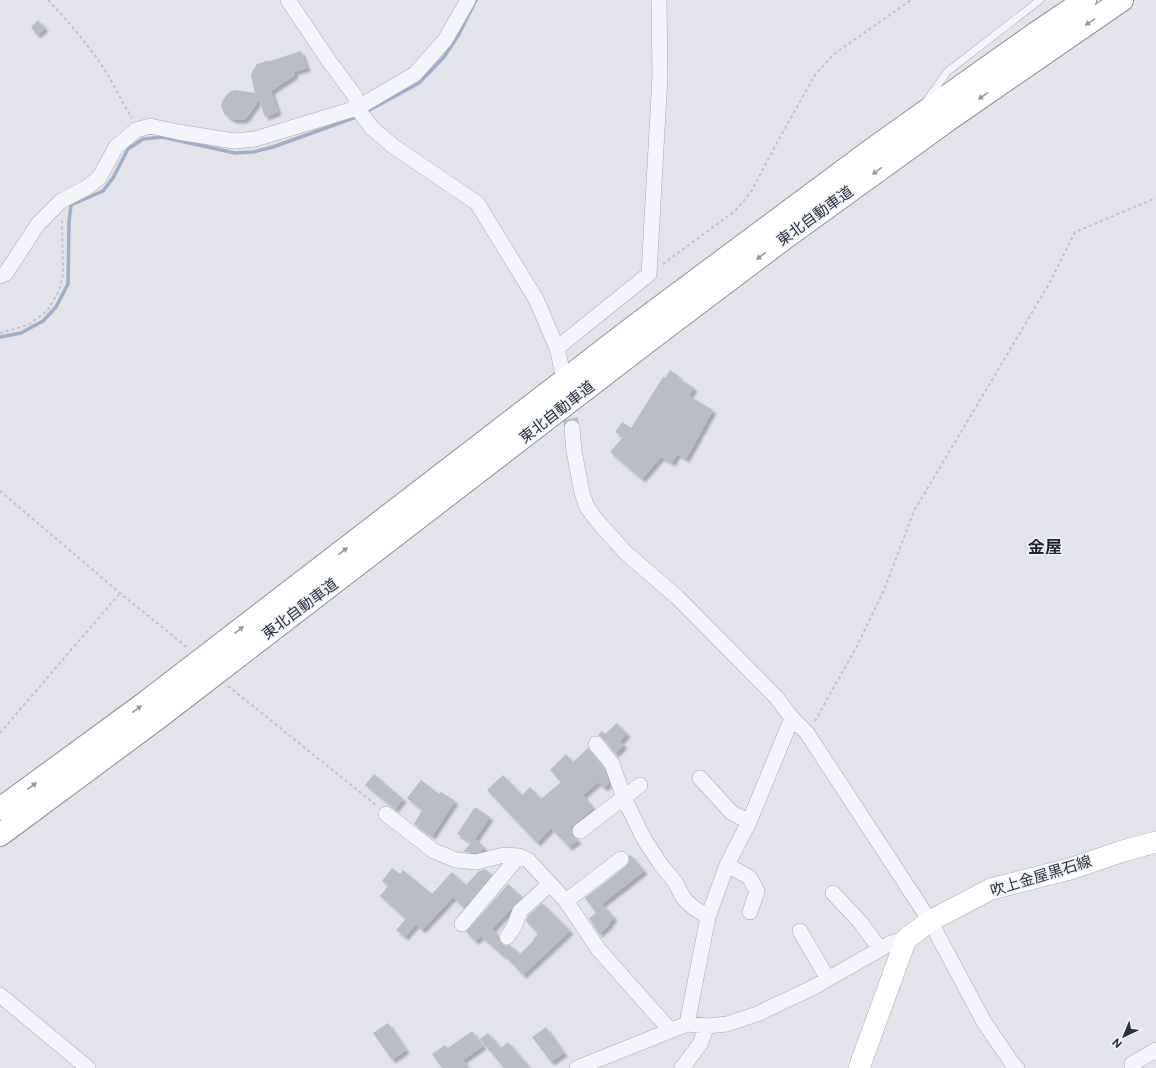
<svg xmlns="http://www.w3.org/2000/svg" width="1156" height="1068" viewBox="0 0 1156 1068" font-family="Commissioner,'Noto Sans JP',sans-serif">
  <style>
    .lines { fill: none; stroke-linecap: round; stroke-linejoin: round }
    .stream { stroke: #9eb0c8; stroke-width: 3.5 }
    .building { fill: #b9bdc6; filter: url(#shadow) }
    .street-tunnel { stroke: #bdc0c8; stroke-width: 15; stroke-dasharray: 15 8; stroke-linecap: butt }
    .lane-casing { stroke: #a7abb4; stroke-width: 8 }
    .street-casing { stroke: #a7abb4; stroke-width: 16 }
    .secondary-casing { stroke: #a7abb4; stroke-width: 22 }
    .highway-casing { stroke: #8a91a0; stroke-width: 24 }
    .path { stroke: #bfc2c8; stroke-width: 2; stroke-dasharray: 3 3; stroke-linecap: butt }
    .lane { stroke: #f4f5f8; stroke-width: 7 }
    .street { stroke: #f4f5f8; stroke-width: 15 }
    .secondary { stroke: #fff; stroke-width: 21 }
    .highway { stroke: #fff; stroke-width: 22 }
    .oneway { fill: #9498a0 }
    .labels { text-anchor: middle; stroke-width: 3; stroke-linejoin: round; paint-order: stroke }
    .street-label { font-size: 15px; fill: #2a3141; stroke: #f1f3f7 }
    .quarter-label { font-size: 17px; font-weight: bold; fill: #1d2332; stroke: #f1f3f7 }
  </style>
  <defs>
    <filter id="shadow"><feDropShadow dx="3.5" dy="3.5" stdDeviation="1" flood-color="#0004"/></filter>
  </defs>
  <rect width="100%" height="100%" fill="#e2e4ea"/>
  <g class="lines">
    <path class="stream" d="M364 113 419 83 444 57 459 34 476 0
      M0 337 21 333 43 321 56 307 68 284 69 222 71 205 103 191 113 178 128 149 143 139 162 137 235 153 253 152 273 147 359 116"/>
  </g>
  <path class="building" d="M38 20 45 28 37 35 31 27Z
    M301 51 307 68 294 72 295 75 271 91 278 112 265 117 259 100 247 117 243 120H233L225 115 221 106 222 102 227 94 231 91 236 90 255 93 251 77 252 72 257 64 266 61H270Z
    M670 370 679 376 678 378 694 388 689 396 713 410 686 459 677 454 672 463 661 457 642 479 610 452 623 437 615 432 622 422 631 428 663 377 665 378Z
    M617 723 627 734 620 741 624 745 615 754 603 738 598 735 602 731 605 734Z
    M588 748 604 768 609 783 604 788 598 782 583 795 593 808 570 828 571 829 573 836 578 840 569 847 551 828 537 843 487 790 503 775 522 795 530 787 541 799 561 782 550 770 566 754 573 762Z
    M374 774 403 799 395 809 365 785Z
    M421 780 439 794 441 792 455 801 432 836 414 824 422 810 407 798Z
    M475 807 490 817 475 839 484 847 480 852 475 853 463 852 471 843 457 834Z
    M631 855 644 871 602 904 614 918 609 923 610 924 599 934 589 918 596 913 585 898 626 866 629 862V856Z
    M392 868 400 874 403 870 432 894 452 872 466 885 479 871 485 869 492 875 464 908 453 897 422 930 416 924 405 937 396 930 406 919 380 896 388 886 382 881Z
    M508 884 522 897 492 929 498 935 499 940 502 944 506 946 510 945 520 954 534 940 533 939 538 934 526 921 528 916 542 903 570 931 523 975 503 954 502 955 481 936 475 941 466 932Z
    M388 1023 406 1050 392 1060 373 1033Z
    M546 1027 564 1053 551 1062 532 1037Z
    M472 1031 483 1046 463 1060 468 1068H442L432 1054 445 1045 448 1048Z
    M488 1033 501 1048 508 1042 530 1068H504L480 1039Z"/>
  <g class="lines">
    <path class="street-tunnel" d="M566 396 572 428"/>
    <g class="lane-casing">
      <path id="lane" d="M927 100 947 72 1040 0"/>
    </g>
    <g class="street-casing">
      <path id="street" d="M288 0 329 61 355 96 357 108 372 128 393 146 477 203 536 299 557 348 562 370
        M0 276 6 273 38 224 61 201 86 188 99 178 116 147 136 130 150 126 178 132 234 141 255 139 357 108 415 74 445 40 468 0
        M557 348 649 274 660 76 659 0
        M572 428 574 451 582 493 587 507 598 522 626 553 677 597 776 697 792 718 807 733 930 921 984 1022 1012 1063 1017 1068
        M596 744 612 764 624 798 644 839 661 865 675 882 684 899 694 908 708 917
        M700 778 731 812 749 822
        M386 814 434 851 456 860 476 862 504 855 519 856 528 860 566 901 599 950 670 1030
        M580 831 640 785
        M727 865 749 877 757 891 750 912
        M833 893 861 923 880 949
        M566 901 621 859
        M462 924 519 856
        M800 931 828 979
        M507 937 514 927 520 911 550 884
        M0 995 88 1068
        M687 1024 708 917 727 865 749 822 792 718
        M577 1068 687 1024 707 1026 727 1024 757 1014 812 988 891 943 906 939
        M682 1068 700 1044 707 1026
        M1132 1068V1064L1156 1050"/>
    </g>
    <g class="secondary-casing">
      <path id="secondary" d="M859 1068 906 939 930 921 991 889 1070 869 1123 851 1156 842"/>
    </g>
    <g class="highway-casing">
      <path id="highway" d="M0 809 146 702 636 325 871 150 1036 33 1085 0
        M0 835 158 718 647 342 785 238 948 120 1122 0"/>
    </g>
    <path class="path" d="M48 0C67 20 85 41 101 64 112 81 121 100 132 118
      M663 264 735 211 751 192 780 137 815 75 834 54 911 0
      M0 333 28 325 47 311 59 291 63 274 62 218
      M0 491 120 593 188 648
      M228 686 376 805
      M815 721 857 646 884 590 914 511 1049 284 1075 232 1156 198
      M0 733 120 593"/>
    <use href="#lane" class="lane"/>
    <use href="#street" class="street"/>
    <use href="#secondary" class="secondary"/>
    <use href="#highway" class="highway"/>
  </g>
  <defs><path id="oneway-solid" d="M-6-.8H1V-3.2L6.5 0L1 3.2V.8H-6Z"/></defs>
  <g class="oneway">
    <use href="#oneway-solid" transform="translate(1090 22) rotate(146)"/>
    <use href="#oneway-solid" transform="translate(983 96) rotate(145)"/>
    <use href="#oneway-solid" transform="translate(877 171) rotate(144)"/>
    <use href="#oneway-solid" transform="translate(761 256) rotate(143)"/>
    <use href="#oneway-solid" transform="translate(343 551) rotate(-37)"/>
    <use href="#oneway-solid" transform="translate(239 630) rotate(-37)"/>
    <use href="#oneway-solid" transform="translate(137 709) rotate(-36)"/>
    <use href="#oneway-solid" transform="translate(32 786) rotate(-36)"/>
  </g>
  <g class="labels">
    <g class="street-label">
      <text transform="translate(815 216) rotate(-36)" y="5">東北自動車道</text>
      <text transform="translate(557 412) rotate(-38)" y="5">東北自動車道</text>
      <text transform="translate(300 609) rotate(-37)" y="5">東北自動車道</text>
      <text transform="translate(1041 876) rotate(-17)" y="5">吹上金屋黒石線</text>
    </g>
    <g class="quarter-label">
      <text x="1045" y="553">金屋</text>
    </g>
  </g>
  <g transform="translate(1124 1036) rotate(224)" stroke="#f1f3f7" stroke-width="3" paint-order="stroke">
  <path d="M0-3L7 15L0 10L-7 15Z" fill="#2a3141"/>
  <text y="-6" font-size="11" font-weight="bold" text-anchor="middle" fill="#2a3141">N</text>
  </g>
</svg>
